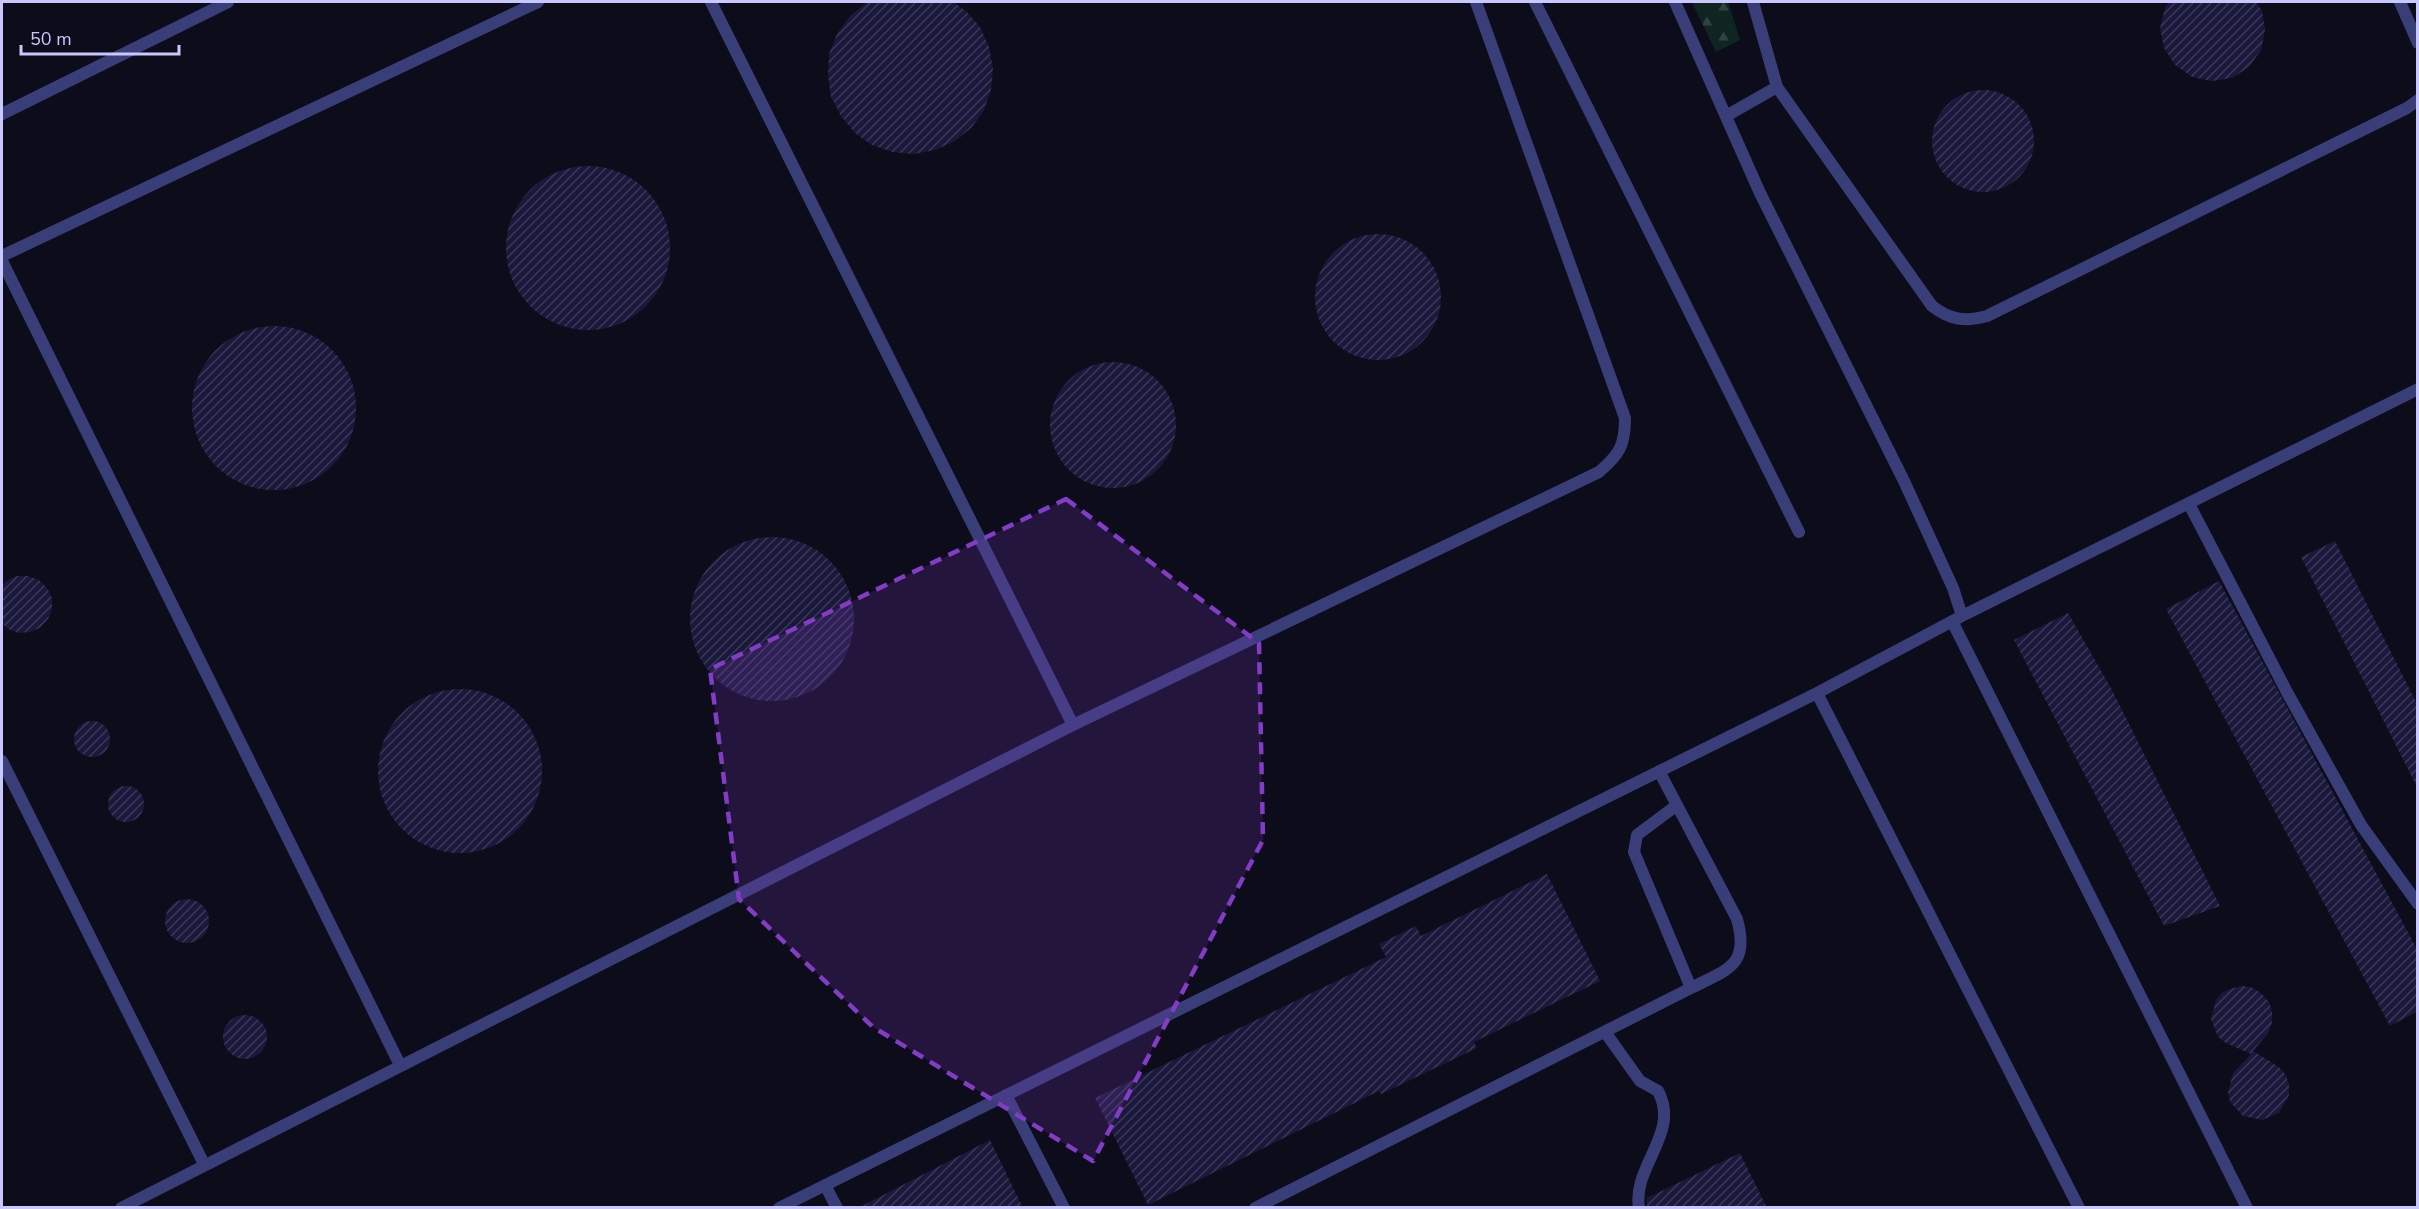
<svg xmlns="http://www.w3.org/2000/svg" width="2419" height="1209" viewBox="0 0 2419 1209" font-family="'Nunito Sans',sans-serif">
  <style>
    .forest { fill: url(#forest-firs) }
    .building { fill: url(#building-hatch) }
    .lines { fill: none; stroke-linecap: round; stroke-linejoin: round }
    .lane { stroke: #393e78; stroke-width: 12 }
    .marked { fill: #833cc5; fill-opacity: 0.2; stroke: #833cc5; stroke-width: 4.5; stroke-dasharray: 12 8; stroke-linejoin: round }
  </style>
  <defs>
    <pattern id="forest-firs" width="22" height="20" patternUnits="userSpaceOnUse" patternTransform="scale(1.5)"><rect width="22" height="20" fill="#0f2521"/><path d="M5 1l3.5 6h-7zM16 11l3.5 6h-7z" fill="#304342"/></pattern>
    <pattern id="building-hatch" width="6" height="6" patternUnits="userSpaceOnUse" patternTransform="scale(1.5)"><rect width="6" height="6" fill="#1b193b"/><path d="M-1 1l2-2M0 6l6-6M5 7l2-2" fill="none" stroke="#3b3958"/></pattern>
  </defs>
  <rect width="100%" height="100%" fill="#0c0c1b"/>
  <path class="forest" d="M1692 2H1728L1740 40 1716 52Z"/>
  <path class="building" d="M867 2H953L966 11 980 27 989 47 993 68 991 90 984 110 972 127 955 141 935 150 914 154 892 152 872 145 855 133 841 116 831 97 828 75 829 54 837 34 850 16Z
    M2169 2H2256L2262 11 2265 30 2261 50 2249 67 2232 78 2212 81 2192 77 2175 65 2164 48 2160 28 2165 8Z
    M1932 141a51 51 0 1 1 102 0a51 51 0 1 1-102 0Z
    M506 248a82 82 0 1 1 164 0a82 82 0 1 1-164 0Z
    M1315 297a63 63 0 1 1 126 0a63 63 0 1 1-126 0Z
    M192 408a82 82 0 1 1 164 0a82 82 0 1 1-164 0Z
    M1050 425a63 63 0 1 1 126 0a63 63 0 1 1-126 0Z
    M690 619a82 82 0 1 1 164 0a82 82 0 1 1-164 0Z
    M2335 541 2418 706V789L2301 557Z
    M17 576H28L39 580 47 588 52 598V609L48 619 40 628 30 632 19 633 8 629 2 623V586L6 581Z
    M2219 581 2418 951V1011L2390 1026 2166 609Z
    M2068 613 2112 690 2220 906 2164 926 2014 640Z
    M378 771a82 82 0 1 1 164 0a82 82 0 1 1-164 0Z
    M74 739a18 18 0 1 1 36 0a18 18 0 1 1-36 0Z
    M108 804a18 18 0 1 1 36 0a18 18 0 1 1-36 0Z
    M1547 874 1600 981 1474 1042 1477 1048 1381 1094 1379 1091 1148 1205 1095 1098 1386 957 1379 944 1416 926 1421 936Z
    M165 921a22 22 0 1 1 44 0a22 22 0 1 1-44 0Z
    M2243 986 2253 988 2262 994 2269 1002 2272 1012V1022L2269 1032 2253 1051 2279 1067 2286 1075 2289 1085V1095L2279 1113 2262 1120 2243 1116 2230 1102 2228 1092 2233 1073 2251 1054 2226 1043 2218 1037 2211 1019 2216 1000 2223 992 2233 988Z
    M223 1037a22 22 0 1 1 44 0a22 22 0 1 1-44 0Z
    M990 1140 1023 1208H858Z
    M1740 1153 1767 1208H1647V1198Z"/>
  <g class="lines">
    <path class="lane" d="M711 2 1073 725
      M1535 2 1799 532
      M1675 2 1760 193 1904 481 1953 588 1962 616
      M1753 2 1777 87 1932 306C1950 320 1965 322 1987 316L2407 108 2418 100
      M2400 2 2418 43
      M2 114 228 2
      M1726 116 1777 87
      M2 256 538 2
      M2 261 400 1065
      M2189 504 2288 694 2361 825 2418 904
      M1952 621 2247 1208
      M1817 693 2079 1208
      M2 761 204 1164
      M1677 805 1637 835 1634 852 1691 988
      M1605 1032 1640 1081 1658 1091C1681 1133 1632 1166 1639 1208
      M1006 1095 1064 1208
      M825 1185 837 1208
      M121 1208 1073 725 1599 472C1620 454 1625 445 1625 418L1476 2
      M779 1208 1817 693 1962 616 2418 389
      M1255 1208 1691 988C1728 969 1750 966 1737 919L1659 771"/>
  </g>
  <path class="marked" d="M1066 499 1259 643 1263 840 1093 1161 873 1027 739 899 710 669Z"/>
  <rect width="2419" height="1209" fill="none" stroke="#c8c8fd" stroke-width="6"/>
  <path d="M21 45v9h158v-9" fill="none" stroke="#c8c8fd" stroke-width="3"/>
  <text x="30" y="45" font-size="18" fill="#c8c8fd" stroke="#0c0c1b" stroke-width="4.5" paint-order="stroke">50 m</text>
</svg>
